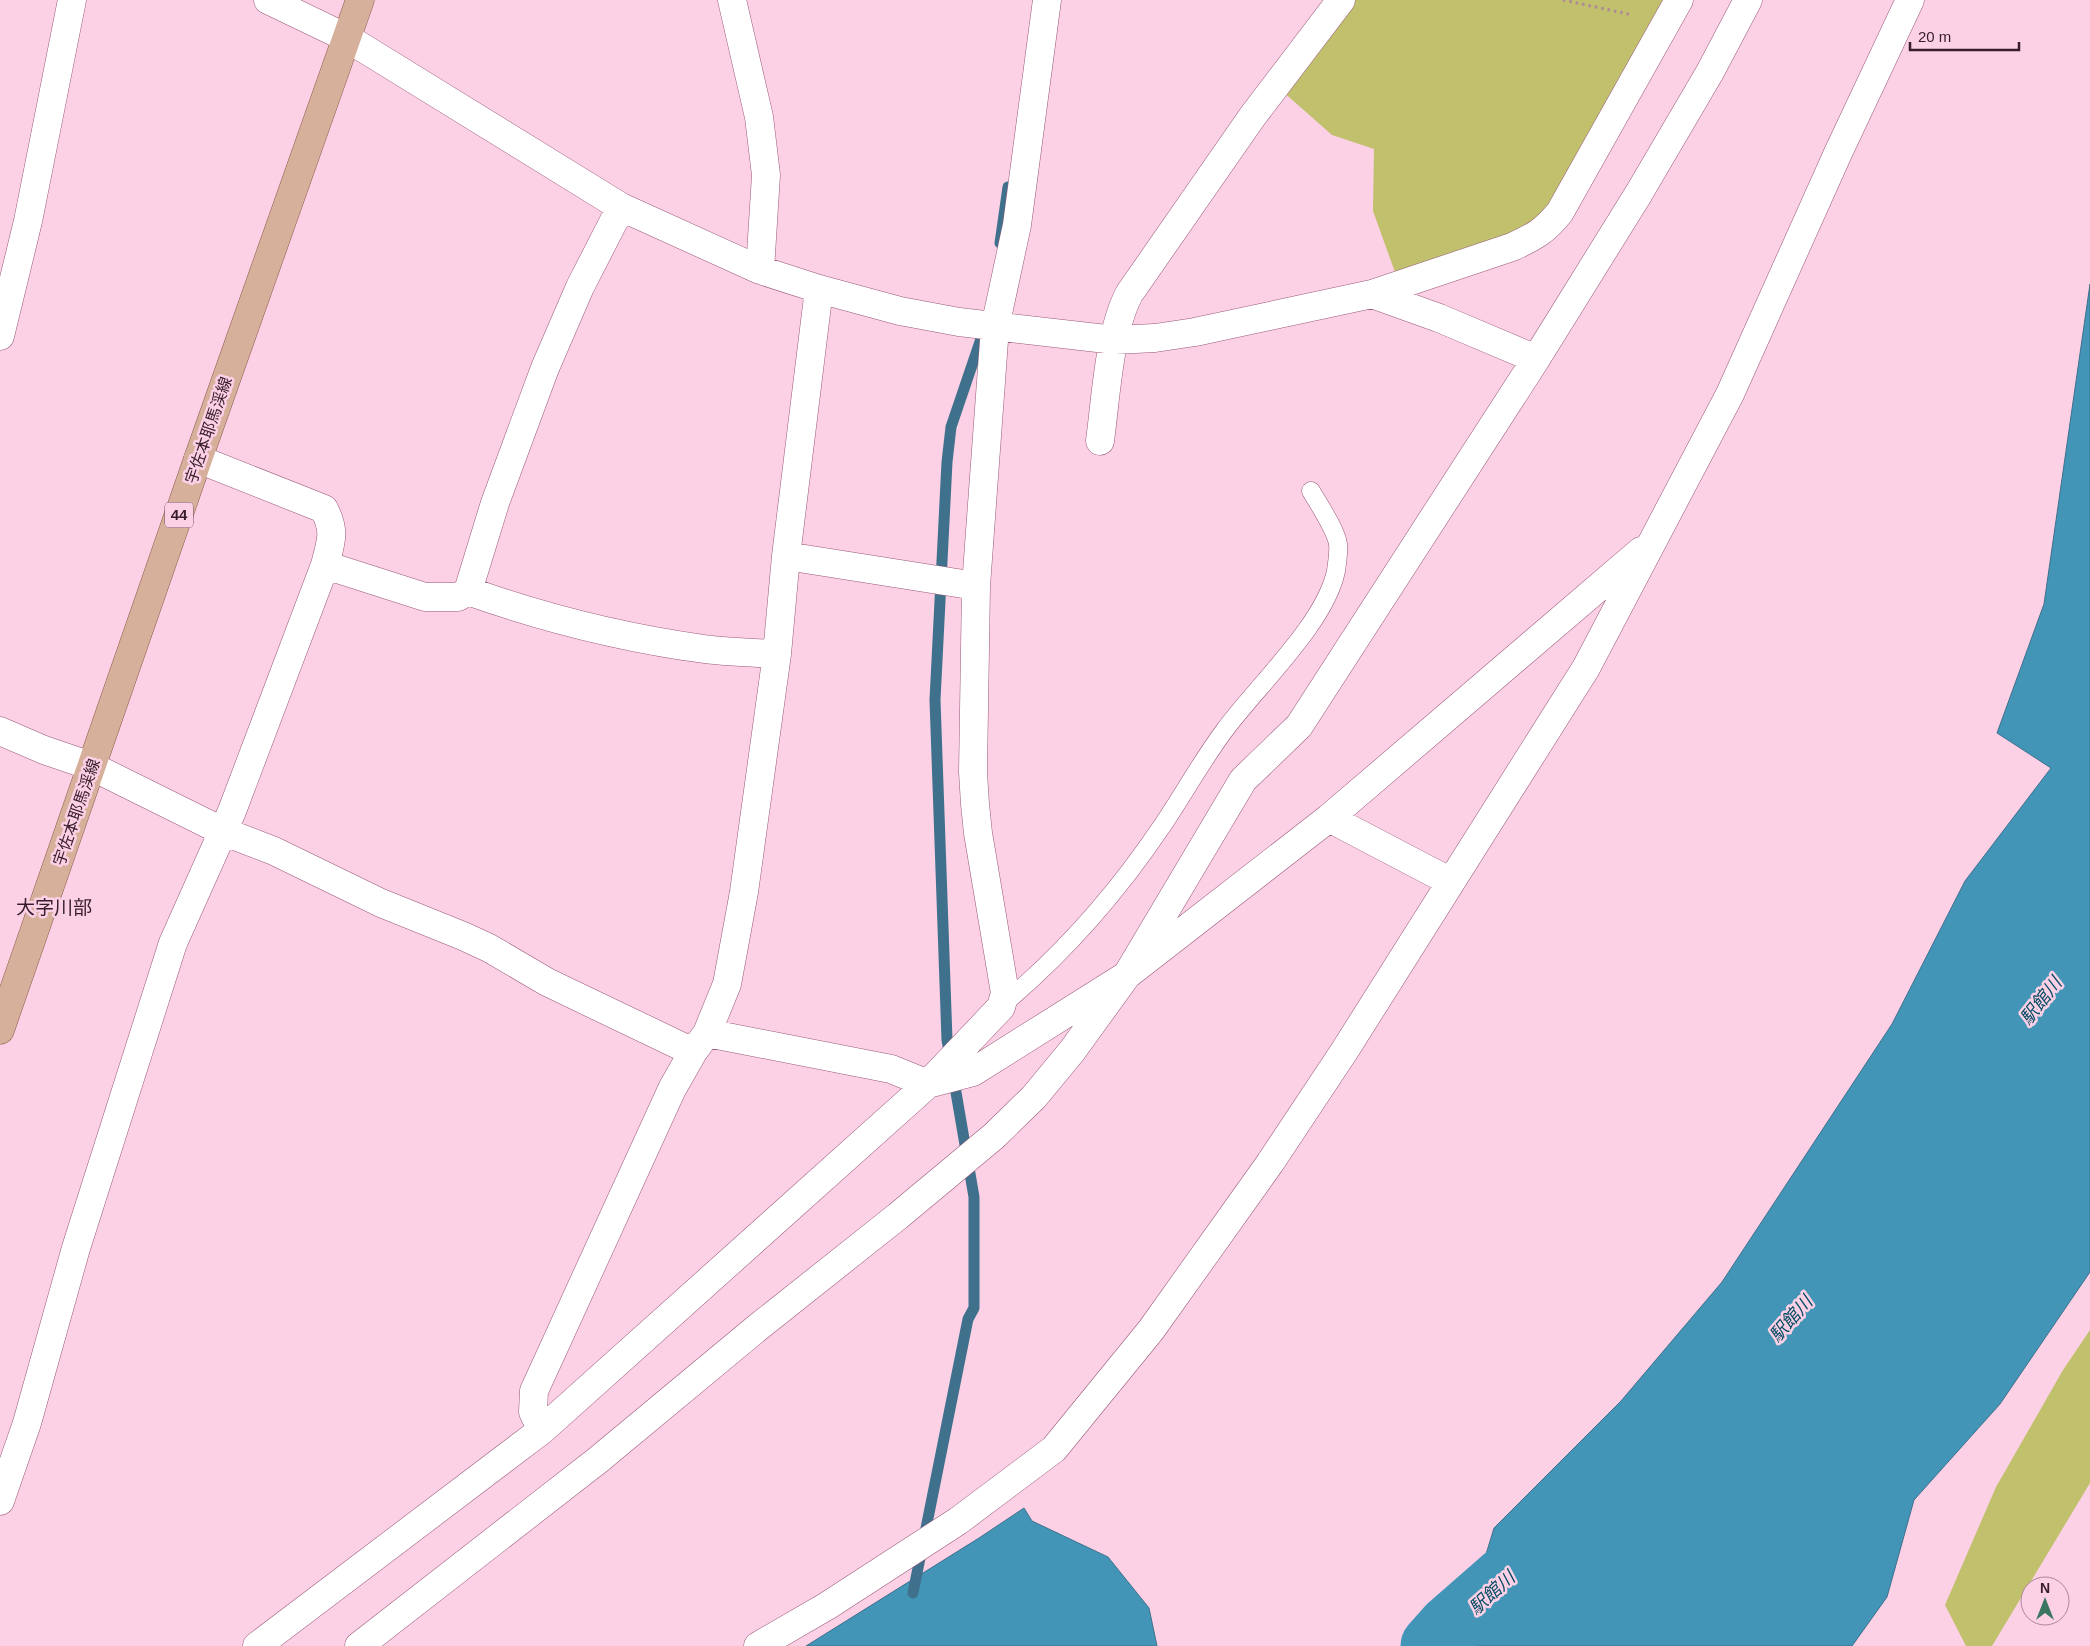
<svg xmlns="http://www.w3.org/2000/svg" width="2090" height="1646" viewBox="0 0 2090 1646" font-family="Arial,'Noto Sans JP',sans-serif">
  <style>
    .green { fill: #c1c06c }
    .water { fill: #4295b7; stroke: #3f718d }
    .lines { fill: none; stroke-linecap: round; stroke-linejoin: round }
    .stream { stroke: #3f718d; stroke-width: 11 }
    .river { stroke: #4295b7; stroke-width: 65 }
    .service-casing { stroke: #985979; stroke-width: 19 }
    .minor-casing { stroke: #985979; stroke-width: 29 }
    .primary-casing { stroke: #8d5a49; stroke-width: 29 }
    .path { stroke: #ae899b; stroke-width: 3; stroke-dasharray: 2.5 4; stroke-linecap: butt }
    .service { stroke: #fff; stroke-width: 18 }
    .minor { stroke: #fff; stroke-width: 28 }
    .primary { stroke: #d7b09b; stroke-width: 28 }
    .labels { text-anchor: middle; stroke-width: 5; stroke-linejoin: round; paint-order: stroke }
    .shield { fill: #fcd0e5; stroke: #725363; stroke-width: 1 }
    .shield-label { font-size: 15px; font-weight: bold; fill: #371d2b }
    .street-label { font-size: 16px; fill: #371d2b; stroke: #fcd0e5 }
    .water-label { font-size: 18px; font-style: italic; fill: #044d65; stroke: #fcd0e5 }
    .quarter-label { font-size: 19px; fill: #371d2b; stroke: #fcd0e5 }
  </style>
  <rect width="100%" height="100%" fill="#fcd0e5"/>
  <path class="green" d="M1325 0H1670L1573 172 1532 229 1396 275 1373 211 1374 149 1332 135 1281 90Z
    M2090 1330V1483L1992 1646H1966L1945 1605 1996 1487 2063 1370Z"/>
  <path class="water" d="M2090 284V1272L2000 1404 1914 1500 1887 1597 1852 1646H1458L1494 1528 1621 1401 1722 1282 1892 1024 1965 881 2051 768 1997 733 2044 604Z
    M1024 1508 1032 1521 1108 1557 1149 1608 1157 1646H806L979 1538Z"/>
  <g class="lines">
    <path class="stream" d="M1000 243 1008 187
      M950 1057 947 1040 935 700 947 462 951 427 985 327
      M913 1593 968 1319 974 1308V1197L953 1075"/>
    <path class="river" d="M1433 1646 1449 1628 1537 1551"/>
    <g class="service-casing">
      <path id="service" d="M1001 1006C1062 955 1117 893 1162 826 1183 795 1201 762 1224 731 1256 687 1325 624 1336 571 1337 563 1339 552 1338 544 1336 530 1318 503 1311 491"/>
    </g>
    <g class="minor-casing">
      <path id="minor" d="M268 0 347 38 621 207 760 270 819 289 900 311 959 322 1115 340 1155 338 1195 332 1372 294 1512 247C1534 237 1545 231 1560 212L1679 0
        M732 0 759 117 766 175 760 270
        M1372 294 1439 318 1536 359
        M0 336 28 221 72 0
        M1100 441C1106 396 1109 333 1129 294L1252 117 1341 0
        M786 556 976 586
        M325 565 425 597H458L468 591 495 503 545 368 580 287 621 207
        M468 591C544 618 624 638 704 649 728 652 753 653 777 654
        M0 731 44 750 91 766 222 831 274 851 381 903 463 936 489 948 547 982 693 1052
        M1329 818 1451 882
        M707 1033 727 984 744 892 777 654 786 556 819 289
        M542 1430 533 1412 534 1391 672 1089 693 1052 707 1033 891 1069 928 1084 973 1072 1127 975 1243 780 1299 726 1536 359 1639 193 1710 72 1748 0
        M0 1501 27 1423 76 1248 173 943 232 811 325 565C331 541 336 532 324 509L198 459
        M257 1646 542 1430 928 1084 1001 1007 1005 993 978 833 975 804 973 772 976 586 995 327 1017 225 1047 0
        M359 1646 598 1460 757 1328 898 1216 994 1136 1034 1097 1072 1051 1127 975 1329 818 1641 551
        M758 1646 827 1606 958 1521 1054 1449 1151 1330 1270 1163 1345 1050 1586 668 1730 394 1838 153 1910 0"/>
    </g>
    <g class="primary-casing">
      <path id="primary" d="M0 1030 198 459 360 0"/>
    </g>
    <path class="path" d="M1563 0 1633 15"/>
    <use href="#service" class="service"/>
    <use href="#minor" class="minor"/>
    <use href="#primary" class="primary"/>
  </g>
  <g class="labels">
    <rect class="shield" x="165" y="502.5" width="28" height="25" rx="4"/>
    <g class="shield-label">
      <text x="179" y="520">44</text>
    </g>
    <g class="street-label">
      <text transform="translate(208 430) rotate(-71)" y="6">宇佐本耶馬渓線</text>
      <text transform="translate(76 812) rotate(-71)" y="6">宇佐本耶馬渓線</text>
    </g>
    <g class="water-label">
      <text transform="translate(2041 1001) rotate(-52)" y="6">駅館川</text>
      <text transform="translate(1791 1319) rotate(-49)" y="6">駅館川</text>
      <text transform="translate(1492 1593) rotate(-42)" y="6">駅館川</text>
    </g>
    <g class="quarter-label">
      <text x="54" y="914">大字川部</text>
    </g>
  </g>
  <g transform="translate(2045 1601)"><circle r="24" fill="#fcd0e5" stroke="#ad889b"/>
  <path d="M0-4L9 19L0 12L-9 19Z" fill="#3a7661"/>
  <text y="-8" font-size="14" font-weight="bold" text-anchor="middle" fill="#371d2b">N</text>
  </g>
  <path d="M1910 42v8h109v-8" fill="none" stroke="#371d2b" stroke-width="2.5"/>
  <text x="1918" y="42" font-size="15" fill="#371d2b" stroke="#fcd0e5" stroke-width="4" paint-order="stroke">20 m</text>
</svg>
